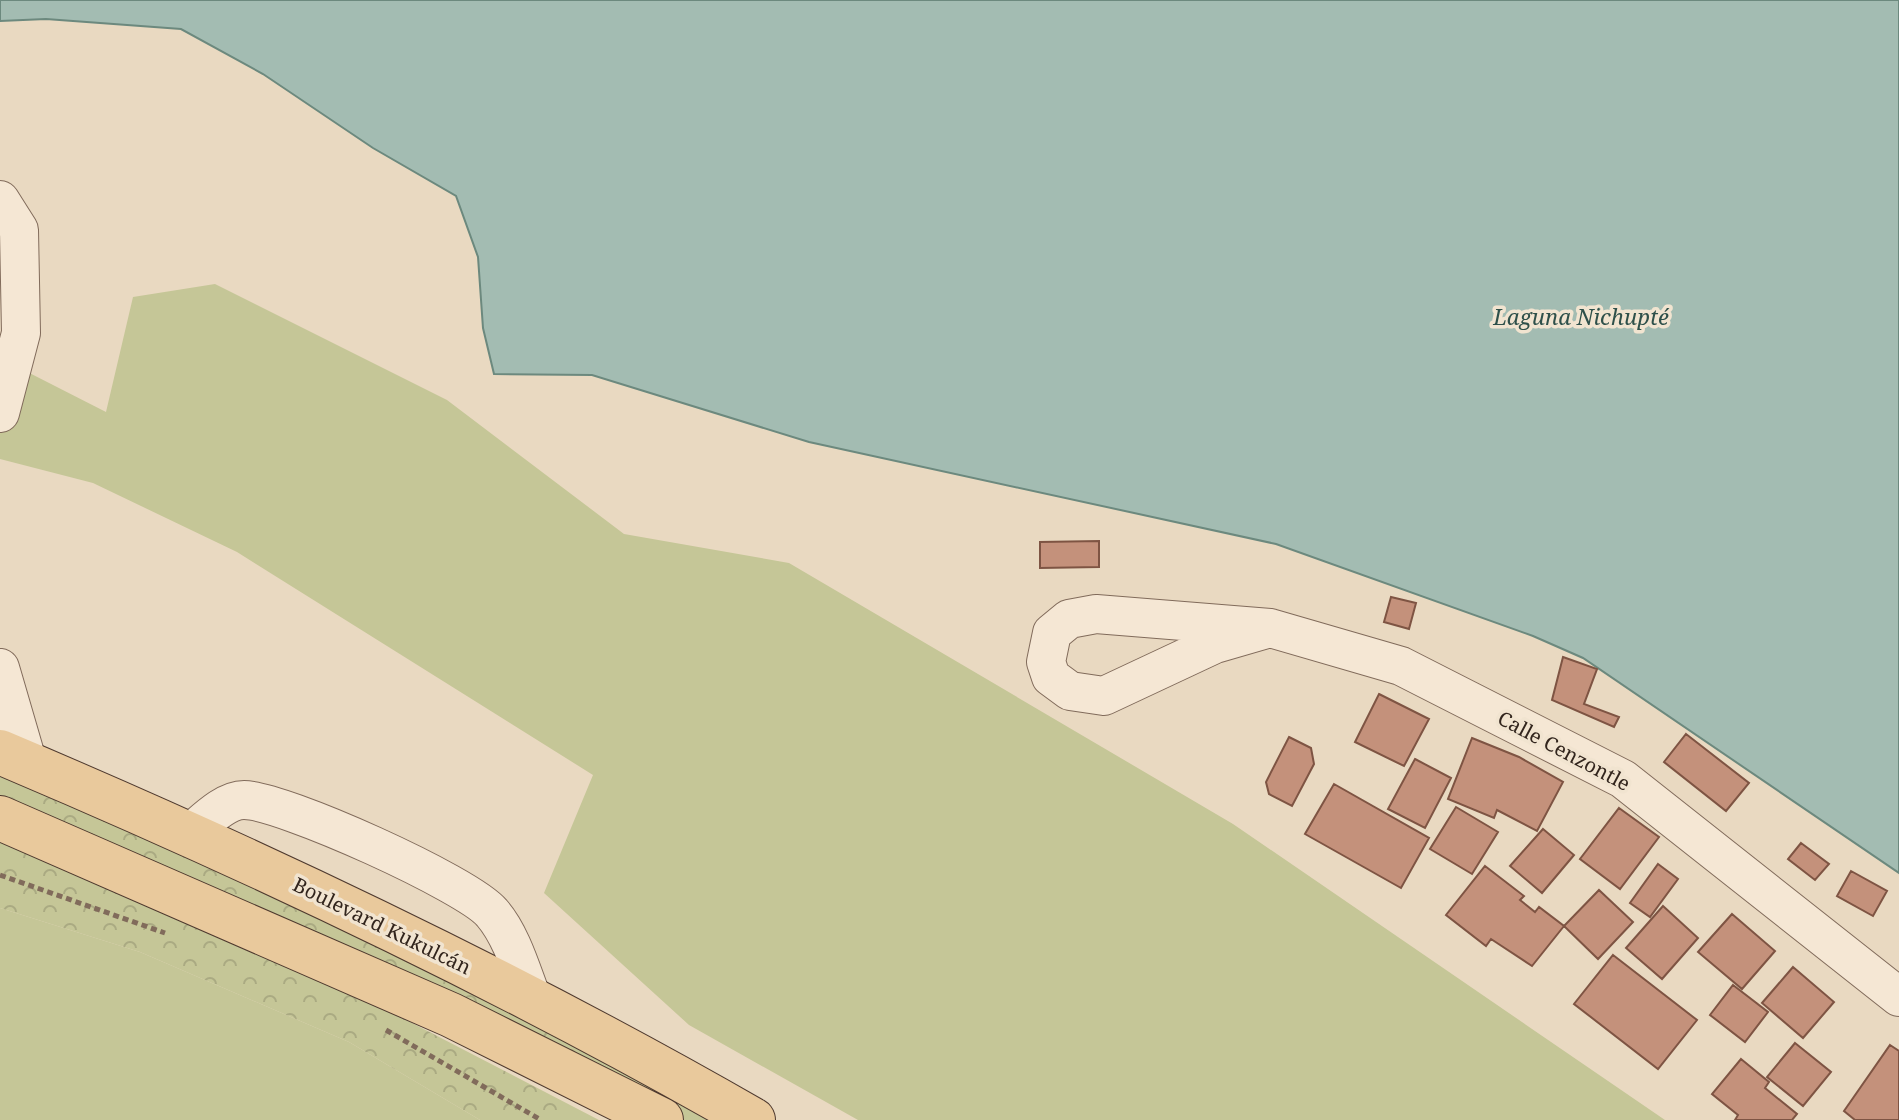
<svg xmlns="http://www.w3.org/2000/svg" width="1899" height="1120" viewBox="0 0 1899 1120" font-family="'Noto Serif',serif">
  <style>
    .grass { fill: #c5c697 }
    .park { fill: url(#park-crowns) }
    .water { fill: #a3bcb2; stroke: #6c897e; stroke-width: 2 }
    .building { fill: #c4917b; stroke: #7e5443; stroke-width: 2 }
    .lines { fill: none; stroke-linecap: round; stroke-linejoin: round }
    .minor-casing { stroke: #816b5b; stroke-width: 40 }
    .major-casing { stroke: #4f3a2f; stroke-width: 46 }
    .path { stroke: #816b5b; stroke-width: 5; stroke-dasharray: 6 4; stroke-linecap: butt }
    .minor { stroke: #f5e7d4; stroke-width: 38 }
    .major { stroke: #e9c99c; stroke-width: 44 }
    .labels { text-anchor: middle; stroke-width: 7; stroke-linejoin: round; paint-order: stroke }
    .street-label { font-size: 20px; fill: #32251d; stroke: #f1e4d0 }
    .water-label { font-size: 22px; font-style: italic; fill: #2e504a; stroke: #f1e4d0 }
  </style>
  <defs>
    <pattern id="park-crowns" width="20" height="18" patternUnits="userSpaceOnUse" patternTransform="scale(2)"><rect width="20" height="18" fill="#c5c697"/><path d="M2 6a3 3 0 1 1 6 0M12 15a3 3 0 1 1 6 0" fill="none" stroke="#aaaa82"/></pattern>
  </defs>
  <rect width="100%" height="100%" fill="#e9d9c1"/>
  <path class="grass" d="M215 284 447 400 624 534 789 563 1233 824 1665 1120H858L689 1025 544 893 593 775 237 552 93 483 0 459V358L106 412 133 297Z
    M0 908 140 952 349 1042 480 1120H0Z"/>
  <path class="park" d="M0 776 331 917 725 1120H675L0 800Z
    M0 841 389 1011 599 1120H480L349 1042 140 952 0 908Z"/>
  <path class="water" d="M0 0H1899V873L1583 658 1533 636 1276 544 809 442 592 375 494 374 483 328 478 257 456 196 373 148 263 74 181 29 46 19 0 21Z"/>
  <path class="building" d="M1099 541V567L1040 568V542Z
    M1391 597 1416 603 1409 629 1384 622Z
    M1563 657 1597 669 1584 704 1619 717 1614 727 1552 700Z
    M1379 694 1429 719 1404 766 1355 742Z
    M1686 734 1749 783 1726 811 1664 762Z
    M1289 737 1311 748 1314 764 1292 806 1269 794 1266 782Z
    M1472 738 1519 757 1563 782 1537 831 1497 810 1494 818 1448 799Z
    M1415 759 1451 778 1425 828 1388 809Z
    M1334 784 1429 838 1401 888 1305 834Z
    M1456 807 1498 832 1472 874 1430 849Z
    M1619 808 1659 837 1620 889 1580 859Z
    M1543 829 1574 855 1542 893 1510 866Z
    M1801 843 1829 864 1815 880 1788 859Z
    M1658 864 1678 879 1650 917 1630 903Z
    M1485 866 1524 896 1520 900 1535 912 1539 907 1564 926 1532 966 1491 939 1486 946 1446 915Z
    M1851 871 1887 891 1873 916 1837 896Z
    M1599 890 1633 922 1598 959 1564 926Z
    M1663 906 1698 938 1662 979 1626 948Z
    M1732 914 1775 951 1742 989 1698 952Z
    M1613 955 1697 1020 1658 1069 1574 1004Z
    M1793 967 1834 1002 1803 1038 1762 1003Z
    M1733 985 1768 1012 1745 1042 1710 1015Z
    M1795 1043 1831 1072 1803 1106 1767 1077Z
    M1890 1045 1899 1051V1120H1855L1844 1111Z
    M1741 1059 1769 1082 1765 1088 1797 1114 1792 1120H1735L1738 1115 1712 1094Z"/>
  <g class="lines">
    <g class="minor-casing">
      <path id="minor" d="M0 200 19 230 21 333 0 413
        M1270 628 1215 644 1104 696 1070 691 1051 677 1046 662 1052 633 1069 619 1096 614 1270 628 1401 666 1623 779 1899 997
        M0 668 28 764
        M188 835C203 823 224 800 244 800 282 800 468 884 492 913 512 936 522 973 533 1001"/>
    </g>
    <g class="major-casing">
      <path id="major" d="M0 752C258 861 511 981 753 1120
        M0 818 451 1015 661 1120"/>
    </g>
    <path class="path" d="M0 875 165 933
      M386 1030 541 1120"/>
    <use href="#minor" class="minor"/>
    <use href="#major" class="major"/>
  </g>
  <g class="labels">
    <g class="street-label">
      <text transform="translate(1564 751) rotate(28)" y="7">Calle Cenzontle</text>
      <text transform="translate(382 926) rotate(26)" y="7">Boulevard Kukulcán</text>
    </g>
    <g class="water-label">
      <text x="1581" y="325">Laguna Nichupté</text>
    </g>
  </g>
</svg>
